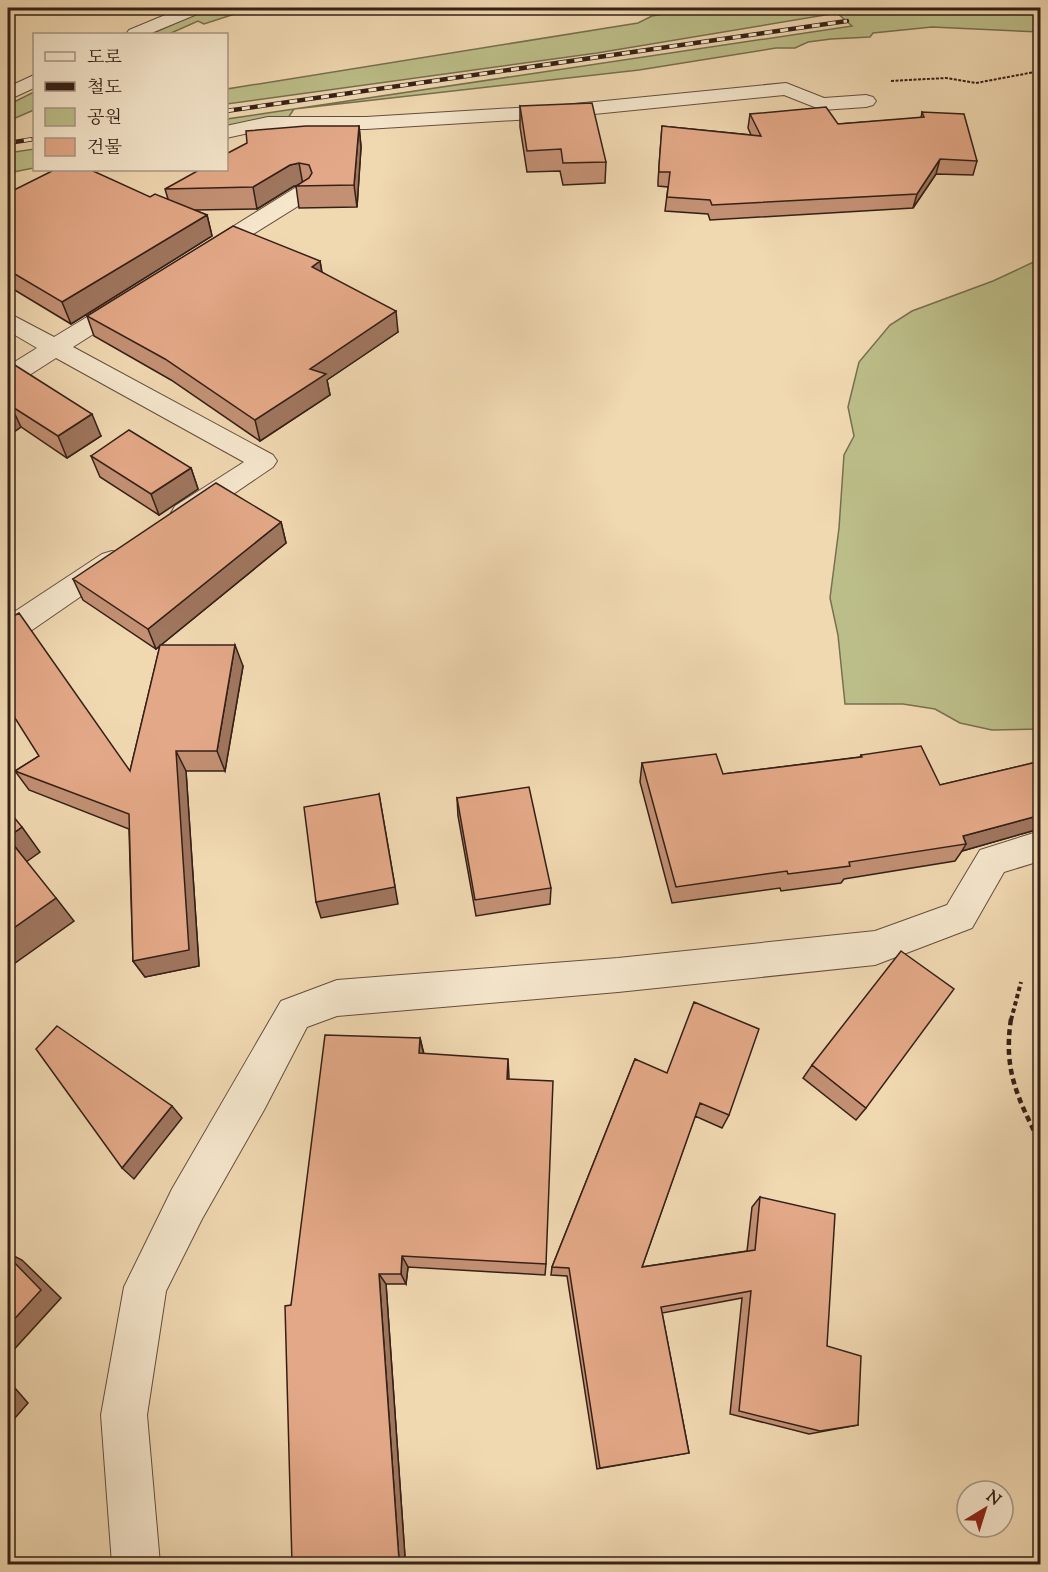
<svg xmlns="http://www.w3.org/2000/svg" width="1048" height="1572" viewBox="0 0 1048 1572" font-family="'Sorts Mill Goudy','Noto Serif KR',serif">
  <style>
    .green { fill: #bcbe89; stroke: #786f50; stroke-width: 1.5 }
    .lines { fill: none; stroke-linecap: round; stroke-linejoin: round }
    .street-casing { stroke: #644e3e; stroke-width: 2 }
    .path-far2 { stroke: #352017; stroke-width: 2; stroke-dasharray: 3 1.5; stroke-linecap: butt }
    .path-far1 { stroke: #352017; stroke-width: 4; stroke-dasharray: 4.5 3; stroke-linecap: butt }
    .path { stroke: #352017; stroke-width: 4.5; stroke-dasharray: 6 4; stroke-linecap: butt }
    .street { fill: #f5e6cc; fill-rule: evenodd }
    .rail-casing { stroke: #352017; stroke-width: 4.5 }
    .rail { stroke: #f5e6cc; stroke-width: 3; stroke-dasharray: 8; stroke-linecap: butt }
    .wall { fill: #c39074; stroke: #352017; stroke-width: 1.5 }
    .shaded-wall { fill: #9f765e; stroke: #352017; stroke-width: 1.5 }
    .building { fill: #e3a887; stroke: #352017; stroke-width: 1.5 }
  </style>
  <rect width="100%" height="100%" fill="#f0d8b1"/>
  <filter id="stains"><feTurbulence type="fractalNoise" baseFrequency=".00333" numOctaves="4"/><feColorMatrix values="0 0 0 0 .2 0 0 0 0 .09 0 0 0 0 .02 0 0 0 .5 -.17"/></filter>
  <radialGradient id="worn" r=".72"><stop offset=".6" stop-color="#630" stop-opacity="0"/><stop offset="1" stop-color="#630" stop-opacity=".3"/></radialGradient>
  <path class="green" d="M209 8 250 9 204 24 198 21 169 34H151Z
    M723 8H1040V32L932 27 873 33 870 37 831 39 808 42 795 48H776L639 70 294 109 286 121 227 128V119L294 109 852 26 837 13 597 53 227 104V89L638 23 652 16 674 12 686 14Z
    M34 92V110L8 121V105Z
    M34 149V168L8 173V153Z
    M1040 259V729L992 730 960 723 935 709 903 704H845L838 635 830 598 839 528 844 455 854 436 848 407 859 362 890 325 912 311 993 281Z"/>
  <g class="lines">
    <g class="street-casing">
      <path id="street" d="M182 8H205L202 12 149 34H126L129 30Z
        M34 75V88L8 100V87Z
        M786 83 824 98 866 95 873 97 876 101 873 105 866 107 822 110 784 95 564 117 366 129H268L226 138V126L268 117H366L564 105Z
        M303 187 311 188 314 193 311 198 213 259 205 261 197 259 194 254 197 249 295 188Z
        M128 295 136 297 140 302 136 307 73 347 273 455 277 461 273 467 195 520 185 523 175 520 171 513 175 506 244 462 56 358 17 383 8 385V366L37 348 8 331V315L16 317 54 337 120 297Z
        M112 551 122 554 126 561 122 568 19 639 8 642V616L102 554Z
        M1040 831V861L1004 872 972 928 875 965 618 992 337 1016 307 1027 264 1110 202 1219 166 1291 147 1415 160 1564H112L101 1415 124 1287 172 1189 281 1001 337 980 618 958 875 931 947 905 980 850Z"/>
    </g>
    <path class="path-far2" d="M891 81 946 78 976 83 1040 71"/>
    <path class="path-far1" d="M1011 1020 1021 982"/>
    <path class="path" d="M1011 1019C1003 1071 1018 1098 1040 1143"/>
    <use href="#street" class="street"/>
    <g class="rail-casing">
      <path id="rail" d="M226 111 847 21
        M8 143 34 139"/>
    </g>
    <use href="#rail" class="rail"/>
  </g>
  <path class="wall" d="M520 106 606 162 605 183 563 185 560 171 527 172 520 127Z
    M922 112 977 161 973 175 936 174 913 208 710 220 708 214 665 211 668 187 658 186V181L662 126 751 135 748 128 750 114 838 124 921 118Z
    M359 126 361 147 357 207 299 208 296 186H297H294L257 209 194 210 207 215 212 236 71 324 8 286V193L150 197 168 199 165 189Z
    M320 261 322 272 398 332 327 380 330 395 260 441 171 380 94 336 87 316Z
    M8 363 101 436 67 458 21 427 8 436Z
    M91 456 191 468 198 489 159 515 100 477Z
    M281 522 286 543 161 645 243 666 225 771H186L199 966 145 977 133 961 129 829 29 790 15 771 39 756 130 771 160 646 156 649 83 600 73 579Z
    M861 755 940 785 1041 761V830L1039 829 962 851 955 861 844 879 841 883 781 891 780 888 672 903 640 782 642 763 723 774 860 757Z
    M457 798 551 888 550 904 476 916 458 816Z
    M1041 966V979L1034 973Z
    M420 1038 424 1054 508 1079 546 1264 545 1275 408 1267 406 1284H386L405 1557 291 1305Z
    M635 1059 729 1115 722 1128 695 1116 642 1267 747 1251 752 1207 760 1197 827 1346 858 1425 809 1434 730 1414 742 1298 662 1313 689 1453 597 1469 567 1276 551 1275 552 1267Z
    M812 1065 866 1108 856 1120 803 1078Z"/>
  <path class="shaded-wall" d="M359 126 361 147 357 207 354 185Z
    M940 159 936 174 913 208 917 194Z
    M299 163 303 185 294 186 257 209 253 187 290 165Z
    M207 215 212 236 71 324 62 302Z
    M320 261 323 281 312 267Z
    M396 311 398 332 327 380 330 395 260 441 255 420 310 369Z
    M11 406 21 427 8 436V408Z
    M92 414 101 436 67 458 58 436Z
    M191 468 198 489 159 515 151 494Z
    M281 522 286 543 156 649 148 629Z
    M235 645 243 666 225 771 217 751Z
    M176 751 186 771 199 966 145 977 133 961Z
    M379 794 398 904 321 918 316 902Z
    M1041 815V827L1039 829 962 851 966 844 963 836Z
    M22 827 40 852 26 862 8 837Z
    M56 898 74 921 8 968V932Z
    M420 1038 424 1056 419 1053Z
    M508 1059 509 1077 507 1096V1079Z
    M172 1106 182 1118 134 1179 122 1168Z
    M8 1253 22 1260 61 1298 8 1356Z
    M402 1256 408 1267 406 1284 401 1274Z
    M379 1274 386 1284 405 1557 399 1560Z
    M8 1380 28 1403 8 1426Z"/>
  <path class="building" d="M592 103 606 162 563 163 561 149 527 151 520 106Z
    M826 107 838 124 924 117 922 112 964 114 977 161 940 159 917 194 712 205 710 200 667 197 670 172H659V166L662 126 761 136 750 114Z
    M306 126H359L354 185 296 186 309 178 312 173 309 165 299 163 290 165 253 187 165 189 199 170H226V154L247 143 246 131Z
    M54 170H91L150 197 155 194 207 215 62 302 8 270V193Z
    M233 226 320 261 312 267 396 311 310 369 326 374 255 420 165 359 87 316Z
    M10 362 92 414 58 436 11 406 8 408V363Z
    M129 430 191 468 151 494 91 456Z
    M216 483 281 522 148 629 73 579Z
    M19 613 130 771 160 645H235L217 751H176L189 950 133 961 129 814 15 771 39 756 8 707V619Z
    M921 746 940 785 1041 761V815L963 836 966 844 849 862 850 866 788 874 787 871 676 887 642 763 716 754 723 774 862 757 861 755Z
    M529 787 551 888 475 900 457 798Z
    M379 794 395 887 316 902 304 807Z
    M8 810 22 827 8 837Z
    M8 838 56 898 8 932Z
    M901 951 954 989 866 1108 812 1065Z
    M694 1002 759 1029 729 1115 700 1103 642 1267 755 1250 760 1197 835 1214 827 1346 861 1356 858 1425 820 1431 739 1411 751 1291 661 1307 689 1453 600 1468 569 1268 552 1267 635 1059 667 1073Z
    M57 1026 172 1106 122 1168 36 1049Z
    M325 1035 420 1038 419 1053 508 1059 507 1079 553 1081 546 1264 402 1256 401 1274H379L399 1560 375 1564H292L285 1306 291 1305Z
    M8 1256 41 1290 8 1326Z"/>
  <rect width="1048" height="1572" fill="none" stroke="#f0d8b1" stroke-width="30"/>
  <rect x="9" y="9" width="1030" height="1554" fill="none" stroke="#352017" stroke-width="3"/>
  <rect x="15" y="15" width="1018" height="1542" fill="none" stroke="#352017" stroke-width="1.5"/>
  <rect x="33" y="33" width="195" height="138" fill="#f5e6cc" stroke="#a89784" stroke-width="1.5"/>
  <rect x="45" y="52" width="30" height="9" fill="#f5e6cc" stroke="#a89784" stroke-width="1.5"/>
  <text x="87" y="63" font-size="18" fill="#352017">도로</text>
  <rect x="45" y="82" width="30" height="9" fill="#352017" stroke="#a89784" stroke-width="1.5"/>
  <text x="87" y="93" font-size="18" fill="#352017">철도</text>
  <rect x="45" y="108" width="30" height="18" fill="#bcbe89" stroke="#a89784" stroke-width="1.5"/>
  <text x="87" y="123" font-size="18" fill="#352017">공원</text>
  <rect x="45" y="138" width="30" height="18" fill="#e3a887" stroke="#a89784" stroke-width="1.5"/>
  <text x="87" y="153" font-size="18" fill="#352017">건물</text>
  <g transform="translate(985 1509) rotate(38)"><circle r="28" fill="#f5e6cc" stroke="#a89784" stroke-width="1.5"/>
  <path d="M0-4.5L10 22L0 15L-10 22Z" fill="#8f2418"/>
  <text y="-9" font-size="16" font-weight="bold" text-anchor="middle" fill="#352017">N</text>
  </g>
  <rect width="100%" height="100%" filter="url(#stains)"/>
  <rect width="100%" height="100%" fill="url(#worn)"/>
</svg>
